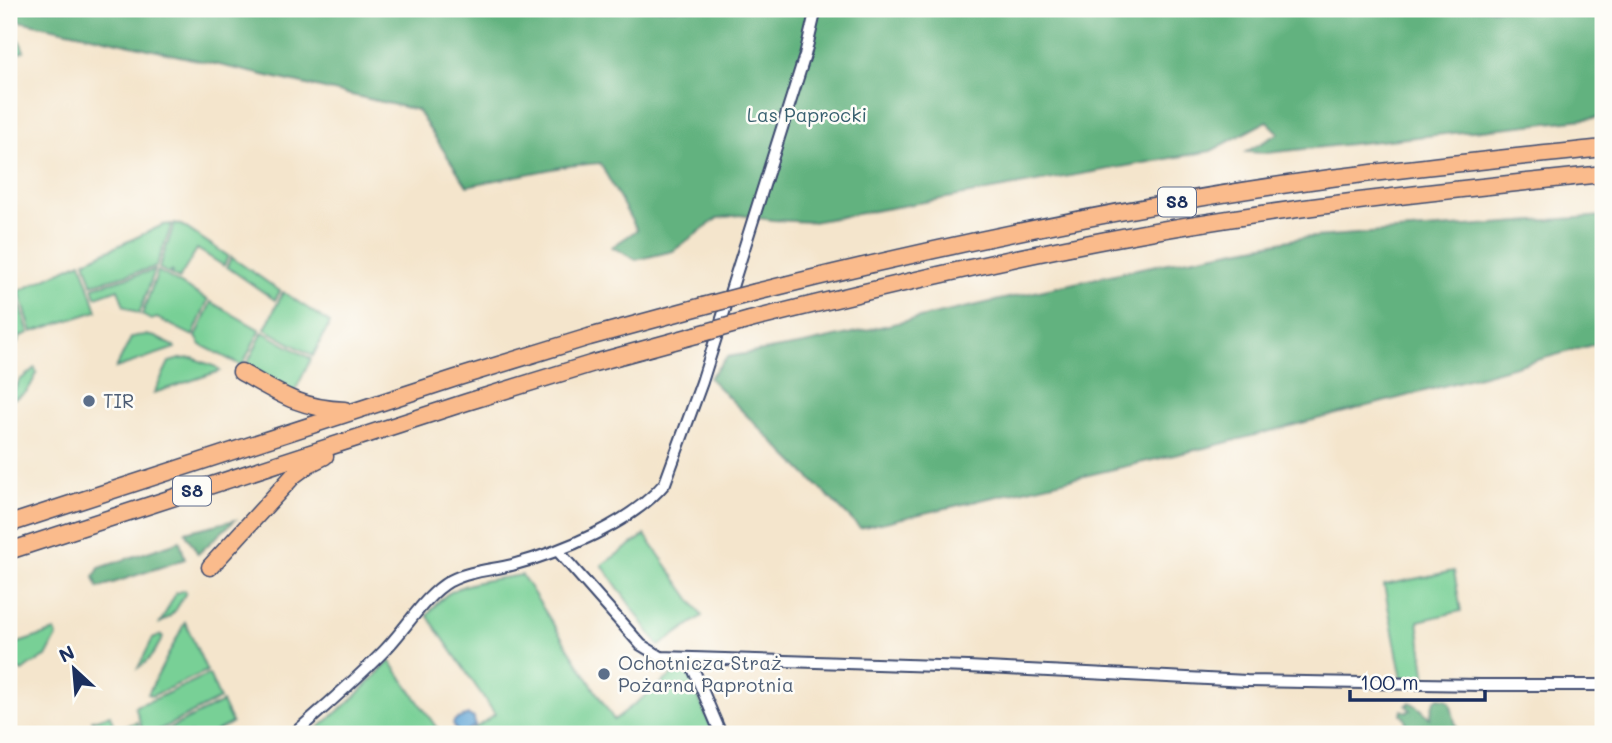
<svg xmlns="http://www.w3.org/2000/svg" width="1612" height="743" viewBox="0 0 1612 743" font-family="Mali,sans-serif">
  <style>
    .green { fill: #78d096; stroke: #4a807a; stroke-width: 2 }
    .forest { fill: #62b27f; stroke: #3e706e; stroke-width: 2 }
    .water { fill: #61a5d6; stroke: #3e6a9a; stroke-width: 2 }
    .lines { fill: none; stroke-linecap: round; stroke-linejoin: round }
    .minor-casing { stroke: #3c4a6e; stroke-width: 14 }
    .highway-casing { stroke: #3c4a6e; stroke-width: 19 }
    .minor { stroke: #fff; stroke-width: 10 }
    .highway { stroke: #fabb8c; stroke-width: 16 }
    .highway-bridge-casing { stroke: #3c4a6e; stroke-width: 19; stroke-linecap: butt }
    .highway-bridge { stroke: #fabb8c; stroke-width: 16 }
    .service-dot { fill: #5c6f8a; stroke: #fdfcf7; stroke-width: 2.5 }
    .labels { text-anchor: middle; stroke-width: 5; stroke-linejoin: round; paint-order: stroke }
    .shield { fill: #fdfcf7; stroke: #5f6c8c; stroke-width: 2 }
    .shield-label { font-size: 18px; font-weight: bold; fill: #1b2f5e }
    .park-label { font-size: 19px; fill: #375f6f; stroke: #fdfcf7 }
    .service-label { font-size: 19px; fill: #4e5e75; stroke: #fdfcf7; text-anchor: start }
  </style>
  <rect width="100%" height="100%" fill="#fdfcf7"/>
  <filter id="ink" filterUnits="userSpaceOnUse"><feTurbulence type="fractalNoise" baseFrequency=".0143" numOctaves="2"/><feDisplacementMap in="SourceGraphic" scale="14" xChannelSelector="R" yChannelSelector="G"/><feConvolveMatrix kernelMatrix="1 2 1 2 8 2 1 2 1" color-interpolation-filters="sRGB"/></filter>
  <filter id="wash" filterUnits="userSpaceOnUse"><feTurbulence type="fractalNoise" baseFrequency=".00686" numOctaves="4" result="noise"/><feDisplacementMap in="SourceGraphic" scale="28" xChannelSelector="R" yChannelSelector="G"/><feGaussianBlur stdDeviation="1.57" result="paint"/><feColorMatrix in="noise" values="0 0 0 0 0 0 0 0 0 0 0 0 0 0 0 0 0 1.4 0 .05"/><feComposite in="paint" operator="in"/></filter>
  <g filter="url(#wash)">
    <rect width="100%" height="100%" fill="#f4e5cc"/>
    <path class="green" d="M9 27 15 31 24 51 9 57Z
      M175 223 183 226 228 256 224 266 197 249 179 279 171 275 173 272 171 271 169 274 159 268Z
      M172 224 156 267 92 284 85 261 163 225Z
      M231 257 280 291 275 300 227 267Z
      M81 262 97 311 32 332 19 291Z
      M155 270 139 314 124 306 118 289 96 297 93 287Z
      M158 271 208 300 193 336 157 318 151 320 142 315Z
      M283 292 330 323 313 356 265 329Z
      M16 293 29 333 21 336 12 352 9 349V296Z
      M211 302 260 330 242 366 201 345 196 337Z
      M263 332 311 359 294 393 245 368Z
      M146 335 155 337 174 346 175 348 116 368 131 338 136 336Z
      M193 358 216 367 220 371 154 393 169 362 180 359Z
      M35 368 37 373C28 391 29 393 10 400L19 381Z
      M645 535 702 616 659 646 602 565Z
      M1454 571 1461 611 1418 621 1426 680 1402 679 1384 585Z
      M522 575 614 720 685 665 714 734H467L495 714 427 615C434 607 441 597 451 592 471 580 499 579 522 575Z
      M185 590 186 592C179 605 174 616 160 623L176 593Z
      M185 622 207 671 152 696 148 694Z
      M55 631 57 636 46 657 30 665 22 671 9 663V646Z
      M161 635 163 637C156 650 151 660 138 668L153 638Z
      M390 661 441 734H311L356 696Z
      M209 674 220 699 151 734H144L135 706 155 699Z
      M222 702 232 723 210 734H158Z
      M110 715 115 729 137 722 141 734H97L92 720Z"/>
    <path class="forest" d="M9 9H1603V117L1267 153 1246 152 1279 133 1267 121 1211 151 812 222 772 220 740 215 718 218 673 251 636 260 612 247 637 230 600 163 567 166 467 186 417 110 87 35 9 19Z
      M1603 216V342L1414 394 1213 446 860 528 709 378 727 357 804 344 1141 268 1301 238Z
      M235 520 198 554 185 532Z
      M180 541 185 559 98 588 94 577 99 568Z
      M1437 698 1446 699 1450 702 1458 734H1404L1407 729 1405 719 1401 714 1402 710 1407 712 1411 710 1406 706 1410 702 1421 709 1430 718 1433 704Z"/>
    <path class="water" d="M468 715 474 718 475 726 462 733 456 730 453 723 455 720Z"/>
  </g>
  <g filter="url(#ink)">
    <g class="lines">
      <g class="minor-casing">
        <path id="minor" d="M558 551 641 645 661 657 968 667 1247 681 1480 685H1603
          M689 659 721 734
          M294 734C324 707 356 680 384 651 405 630 425 595 450 581 469 571 492 570 512 565 561 552 632 523 665 483L702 382 805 55 816 9"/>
      </g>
      <g class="highway-casing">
        <path id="highway" d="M756 292C944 245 1132 205 1324 179 1416 167 1510 158 1603 148
          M750 320C870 290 990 262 1111 239 1274 208 1439 191 1603 174
          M241 372C278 393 301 409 345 410
          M9 524 456 378 589 337 703 306
          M9 551 467 402 594 363 696 335
          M210 567 294 475 309 464 325 456"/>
      </g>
      <use href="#minor" class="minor"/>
      <use href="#highway" class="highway"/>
      <g class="highway-bridge-casing">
        <path id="highway-bridge" d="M703 306 756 292
          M696 335 750 320"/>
      </g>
      <use href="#highway-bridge" class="highway-bridge"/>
    </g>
  </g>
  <g class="service-dot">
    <circle cx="89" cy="401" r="7"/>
    <circle cx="604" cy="674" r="7"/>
  </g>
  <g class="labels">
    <g class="shield">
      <rect x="1158" y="187.5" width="38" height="29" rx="5"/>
      <rect x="173" y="476.5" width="38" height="29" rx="5"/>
    </g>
    <g class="shield-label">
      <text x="1177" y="208">S8</text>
      <text x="192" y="497">S8</text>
    </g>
    <g class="park-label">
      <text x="807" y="122">Las Paprocki</text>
    </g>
    <g class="service-label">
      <text x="103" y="408">TIR</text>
      <text x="618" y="670">Ochotnicza Straż<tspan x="618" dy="22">Pożarna Paprotnia</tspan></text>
    </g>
  </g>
  <rect width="1612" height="743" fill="none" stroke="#fdfcf7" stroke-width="35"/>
  <g transform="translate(74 669) rotate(334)" stroke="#fdfcf7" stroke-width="5" paint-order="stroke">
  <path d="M0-5L12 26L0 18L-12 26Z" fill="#1b2f5e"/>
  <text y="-10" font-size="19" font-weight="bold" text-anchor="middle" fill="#1b2f5e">N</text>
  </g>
  <path d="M1350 690v10h135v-10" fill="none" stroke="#1b2f5e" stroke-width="3.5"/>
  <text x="1360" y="690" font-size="21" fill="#1b2f5e" stroke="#fdfcf7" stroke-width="5" paint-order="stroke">100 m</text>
</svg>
